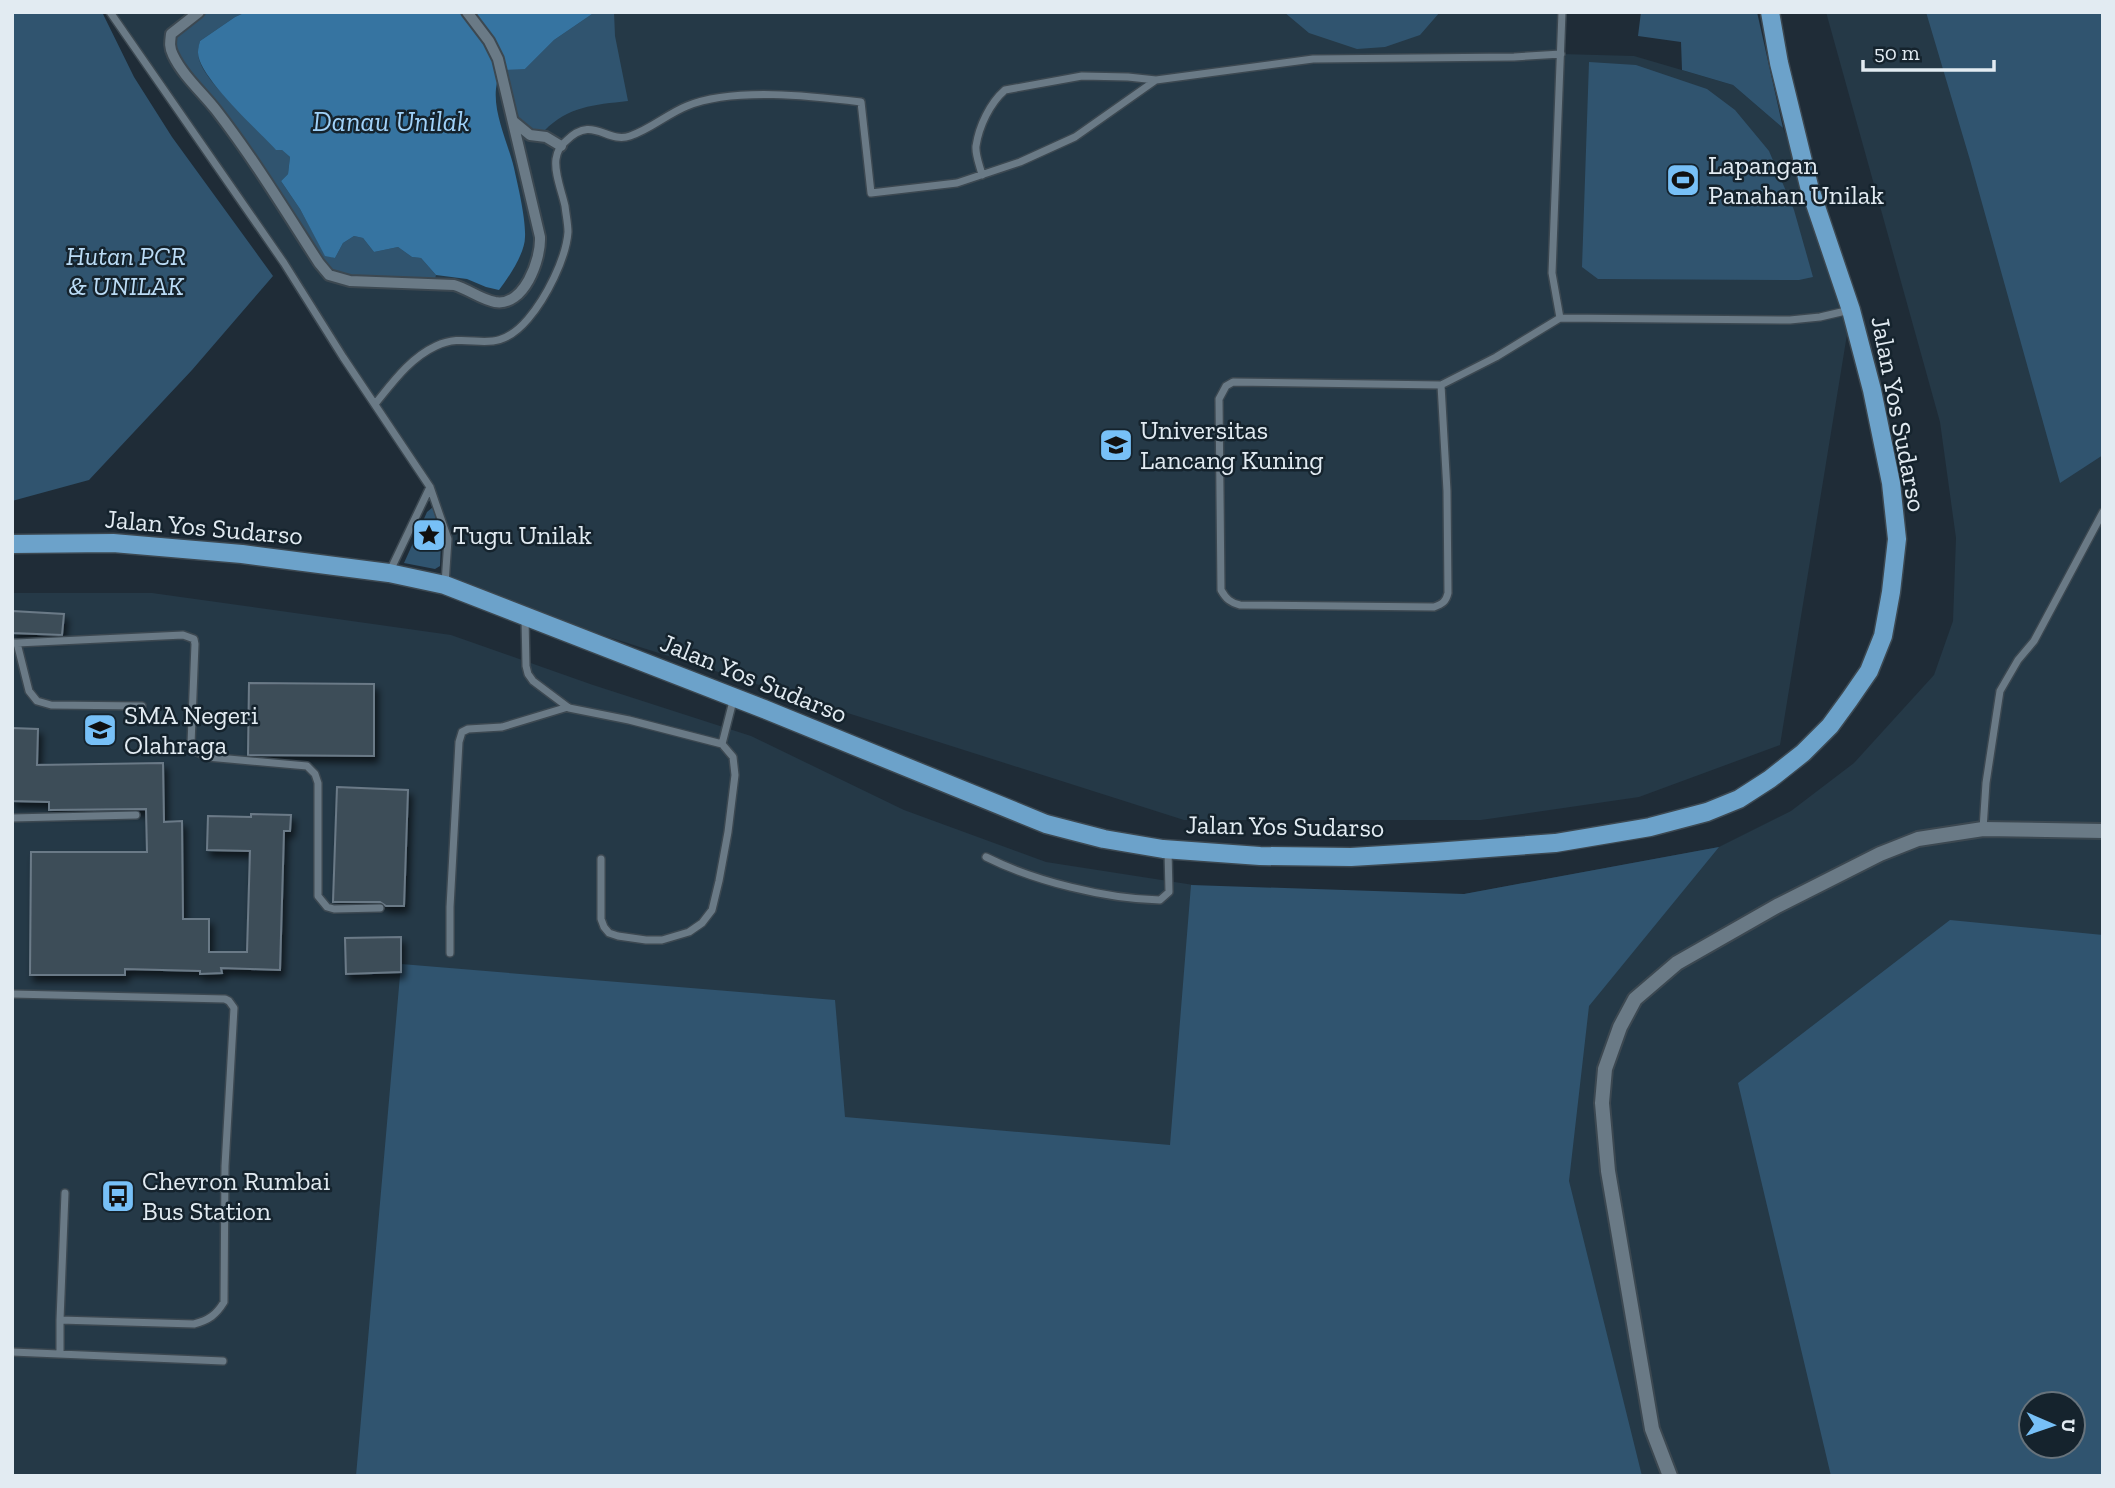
<svg xmlns="http://www.w3.org/2000/svg" width="2115" height="1488" viewBox="0 0 2115 1488" font-family="'Zilla Slab',serif">
  <style>
    .built { fill: #253947; fill-rule: evenodd }
    .green { fill: #30546f; fill-rule: evenodd }
    .water { fill: #3674a1 }
    .building { fill: #3e4d58; stroke: #6b7a87; stroke-width: 2; filter: url(#shadow) }
    .lines { fill: none; stroke-linecap: round; stroke-linejoin: round }
    .service-casing { stroke: #3c4851; stroke-width: 10 }
    .pedestrian-casing { stroke: #3c4851; stroke-width: 14 }
    .minor-casing { stroke: #3c4851; stroke-width: 18 }
    .primary-casing { stroke: #3c4851; stroke-width: 21 }
    .service { stroke: #6a7a86; stroke-width: 7 }
    .pedestrian { stroke: #6a7a86; stroke-width: 10 }
    .minor { stroke: #6a7a86; stroke-width: 14 }
    .primary { stroke: #6ca2ca; stroke-width: 18 }
    .labels { text-anchor: middle; stroke-width: 5; stroke-linejoin: round; paint-order: stroke }
    .poi-label { font-size: 26px; fill: #e2ebf2; stroke: #15232d; text-anchor: start }
    .park-label { font-size: 26px; font-style: italic; fill: #bbdcf6; stroke: #15232d }
    .street-label { font-size: 26px; fill: #e2ebf2; stroke: #15232d }
    .water-label { font-size: 28px; font-style: italic; fill: #a1d2f9; stroke: #15232d }
  </style>
  <defs>
    <filter id="shadow"><feDropShadow dx="3.5" dy="6" stdDeviation="3.5" flood-color="#0009"/></filter>
  </defs>
  <rect width="100%" height="100%" fill="#1f2c37"/>
  <path class="built" d="M116 12H1562L1561 54 1634 56 1733 85 1783 128 1851 310 1780 745 1639 797 1481 820H1184L445 585 448 539 430 487 284 263 149 70Z
    M1826 12H2103V1476H12V593H152L451 635 593 685 751 736 904 810 1046 862 1213 888 1337 899 1464 894 1719 847 1791 811 1854 763 1934 675 1953 621 1956 538 1940 422ZM2031 1404H2073V1446H2031Z"/>
  <path class="green" d="M12 12H102L134 77 172 137 273 276 192 370 89 480 12 501Z
    M203 12H246L235 17 200 41C198 49 197 54 200 62 209 88 268 137 290 157L288 174 281 181 300 209 325 255 335 258 343 243 354 236 363 238 374 252 398 247 412 257 421 258 436 275 435 279 358 275 343 277 326 265 257 162 186 64C176 55 173 48 174 35Z
    M595 12H614L615 36 628 101C593 105 569 106 544 131L533 130 519 123 518 114 514 109 507 69H525L554 40Z
    M1284 12H1440L1420 35 1385 47 1357 49 1309 33Z
    M1641 12H1757L1783 128 1733 85 1682 70 1681 42 1638 36Z
    M1926 12H2103V455L2060 483 1970 160Z
    M1589 62 1636 65 1707 89 1735 110 1769 151 1794 210 1813 277 1799 280 1598 279 1582 267Z
    M433 507 441 541 440 566 435 569 404 563 427 512Z
    M1719 847 1589 1006 1569 1181 1642 1476H356L401 964 835 1000 845 1117 1170 1145 1191 885 1464 894Z
    M1950 920 2103 935V1476H1831L1738 1083ZM2031 1404H2073V1446H2031Z"/>
  <path class="water" d="M246 12H595L554 40 525 69 502 70C485 99 507 138 514 168 518 186 526 219 525 237 525 253 509 277 499 290L486 287 467 279 436 275 421 258 412 257 398 247 374 252 363 238 354 236 343 243 335 258 325 256 300 209 281 181 288 174 290 157 282 150H276C259 131 197 76 198 52 198 48 199 45 200 41L235 17Z"/>
  <path class="building" d="M12 611 64 614 62 635 12 633Z
    M249 683 374 684V756L248 755Z
    M12 728 38 729 37 765 163 763 164 822 182 821 183 919H209V952H247L250 851 207 850 208 816 251 817V814L291 815 290 831H284L280 970 221 968 222 973 200 974V971L125 969V975H30L31 852H147L146 809 49 810V802L12 801Z
    M337 787 408 790 404 906H386L380 902H333Z
    M401 937V972L346 974 345 938Z"/>
  <g class="lines">
    <g class="service-casing">
      <path id="service" d="M110 12 284 263 343 357 430 487 448 539 445 584
        M1562 12 1552 273 1560 318 1790 320 1820 317 1850 310
        M982 175C980 166 975 155 976 146 979 126 990 103 1005 90L1082 76 1128 77 1156 80
        M1441 385 1447 491 1448 593C1446 602 1442 604 1434 607L1240 605C1231 603 1226 599 1221 590L1219 399 1226 386 1233 382 1441 385 1496 357 1560 318
        M375 404C393 382 410 358 436 346 472 329 493 360 528 319 546 298 566 259 568 232 568 224 566 215 565 206 562 192 554 173 556 159 557 152 561 145 566 141 593 114 606 144 630 136 651 129 667 114 687 106 733 87 812 96 861 102L871 193 957 183 1020 162 1075 137 1156 80 1313 59 1514 57 1561 54
        M389 573 430 487
        M525 618 526 666 528 674 533 681 569 708 629 720 722 744 733 757 735 775 728 832 719 881 712 910 702 923 689 932 662 940H646L618 936 609 933 604 927 601 919V859
        M12 643H17L29 691 37 701 51 705 142 706
        M17 643 183 635 194 639 195 644 191 744 195 751 207 757 307 766 315 774 318 783V896L327 907 334 909 380 908
        M722 744 734 697
        M12 818 136 815
        M1983 829 1986 783 2000 691 2018 660 2034 641 2103 512
        M986 857C1034 881 1106 899 1160 900L1169 892 1168 851
        M450 953V907L459 742 462 732 468 729 502 727 568 707
        M12 994 225 999 229 1001 234 1008 225 1166 224 1302C216 1315 209 1320 194 1324L60 1320 65 1193
        M12 1352 223 1361
        M60 1354V1320"/>
    </g>
    <g class="pedestrian-casing">
      <path id="pedestrian" d="M199 12 171 34C170 42 169 47 173 55 183 76 202 92 216 110 254 159 286 212 319 263L329 275 350 281 454 285C468 289 480 299 495 302 524 307 541 260 540 237L498 59 489 41 467 12
        M513 121 530 135 546 137 561 146"/>
    </g>
    <g class="minor-casing">
      <path id="minor" d="M1670 1476 1652 1429 1608 1171 1602 1103 1605 1069 1620 1027 1635 999 1677 963 1777 906 1880 854 1918 839 1983 829 2103 831"/>
    </g>
    <g class="primary-casing">
      <path id="primary" d="M12 544 113 543 242 554 389 573 445 585 764 709 1046 824 1104 839 1163 849 1260 856 1351 857 1434 852 1555 843 1650 827 1707 812 1739 799 1770 779 1803 753 1830 726 1849 700 1869 671 1883 636 1891 592 1897 539 1891 483 1872 390 1851 310 1809 186 1779 63 1770 12"/>
    </g>
    <use href="#service" class="service"/>
    <use href="#pedestrian" class="pedestrian"/>
    <use href="#minor" class="minor"/>
    <use href="#primary" class="primary"/>
  </g>
  <defs>
    <g id="stadium-square" transform="scale(1.75)"><rect x="-9" y="-9" width="18" height="18" rx="4" fill="#77c0f7" stroke="#15232d"/><path d="M0-5a6.5 5 0 1 0 0 10a6.5 5 0 1 0 0-10ZM-3.5-1.8h7v3.6h-7Z" fill="#111"/></g>
    <g id="university-square" transform="scale(1.75)"><rect x="-9" y="-9" width="18" height="18" rx="4" fill="#77c0f7" stroke="#15232d"/><path d="M0-5L7-2L0 1L-7-2ZM-4 1L0 2.5L4 1V4Q0 6-4 4Z" fill="#111"/></g>
    <g id="sight-square" transform="scale(1.75)"><rect x="-9" y="-9" width="18" height="18" rx="4" fill="#77c0f7" stroke="#15232d"/><path d="M0-6L1.8-2.2L6-1.7L2.9 1.2L3.7 5.4L0 3.3L-3.7 5.4L-2.9 1.2L-6-1.7L-1.8-2.2Z" fill="#111"/></g>
    <g id="school-square" transform="scale(1.75)"><rect x="-9" y="-9" width="18" height="18" rx="4" fill="#77c0f7" stroke="#15232d"/><path d="M0-5L7-2L0 1L-7-2ZM-4 1L0 2.5L4 1V4Q0 6-4 4Z" fill="#111"/></g>
    <g id="bus-square" transform="scale(1.75)"><rect x="-9" y="-9" width="18" height="18" rx="4" fill="#77c0f7" stroke="#15232d"/><path d="M-5-6H5V4H4V6H2V4H-2V6H-4V4H-5ZM-3.5-4V0h7V-4ZM-3.5 1.2v1.5H-2V1.2ZM2 1.2v1.5H3.5V1.2Z" fill="#111"/></g>
  </defs>
  <g fill-rule="evenodd">
    <use href="#stadium-square" x="1683" y="180"/>
    <use href="#university-square" x="1116" y="445"/>
    <use href="#sight-square" x="429" y="535"/>
    <use href="#school-square" x="100" y="730"/>
    <use href="#bus-square" x="118" y="1196"/>
  </g>
  <g class="labels">
    <g class="poi-label">
      <text x="1708" y="174">Lapangan<tspan x="1708" dy="30">Panahan Unilak</tspan></text>
      <text x="1140" y="439">Universitas<tspan x="1140" dy="30">Lancang Kuning</tspan></text>
      <text x="453" y="544">Tugu Unilak</text>
      <text x="124" y="724">SMA Negeri<tspan x="124" dy="30">Olahraga</tspan></text>
      <text x="142" y="1190">Chevron Rumbai<tspan x="142" dy="30">Bus Station</tspan></text>
    </g>
    <g class="park-label">
      <text x="126" y="265">Hutan PCR<tspan x="126" dy="30">&amp; UNILAK</tspan></text>
    </g>
    <g class="street-label">
      <text transform="translate(1899 414) rotate(79)" y="9">Jalan Yos Sudarso</text>
      <text transform="translate(204 527) rotate(5)" y="9">Jalan Yos Sudarso</text>
      <text transform="translate(754 678) rotate(22)" y="9">Jalan Yos Sudarso</text>
      <text transform="translate(1285 826) rotate(1)" y="9">Jalan Yos Sudarso</text>
    </g>
    <g class="water-label">
      <text x="391" y="131">Danau Unilak</text>
    </g>
  </g>
  <rect width="2115" height="1488" fill="none" stroke="#e2ebf2" stroke-width="28"/>
  <g transform="translate(2052 1425) rotate(92)"><circle r="33" fill="#15232d" stroke="#67737c" stroke-width="2"/>
  <path d="M0-5L12 26L0 18L-12 26Z" fill="#77c0f7"/>
  <text y="-10" font-size="19" font-weight="bold" text-anchor="middle" fill="#e2ebf2">U</text>
  </g>
  <path d="M1863 60v10h131v-10" fill="none" stroke="#e2ebf2" stroke-width="3.5"/>
  <text x="1874" y="60" font-size="21" fill="#e2ebf2" stroke="#15232d" stroke-width="5" paint-order="stroke">50 m</text>
</svg>
